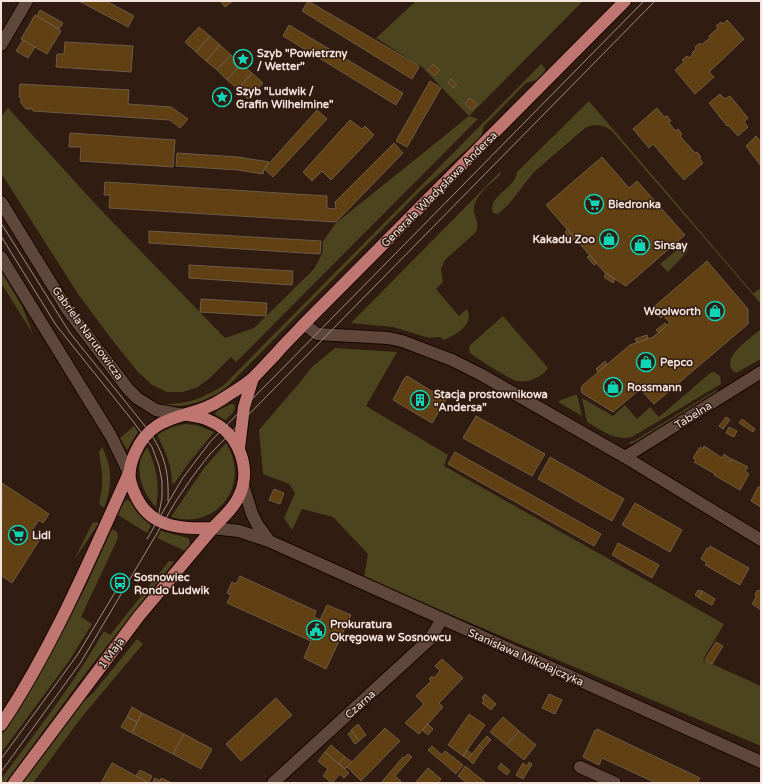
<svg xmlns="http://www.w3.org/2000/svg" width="762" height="784" viewBox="0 0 762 784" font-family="'Varela Round',sans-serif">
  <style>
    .green { fill: #4b441e }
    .building { fill: #614113; stroke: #6c5b46 }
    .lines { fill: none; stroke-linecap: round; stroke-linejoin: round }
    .minor-casing { stroke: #180601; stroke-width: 14 }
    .major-casing { stroke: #180601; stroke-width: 14 }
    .minor { stroke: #60473c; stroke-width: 12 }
    .major { stroke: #bf7671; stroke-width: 12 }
    .tram { stroke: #9e8c83; stroke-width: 1 }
    .labels { text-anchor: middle; stroke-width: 3; stroke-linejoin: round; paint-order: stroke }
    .poi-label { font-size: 11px; font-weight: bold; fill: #f4e4dd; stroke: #311c11; text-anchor: start }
    .street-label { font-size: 11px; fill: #f4e4dd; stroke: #311c11 }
  </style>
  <rect width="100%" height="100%" fill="#311c11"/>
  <path class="green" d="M416 1H583L469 116 478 119 236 362 231 357 211 377 198 387 183 392H167L152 385 137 371 113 341 78 294 1 173V117L8 108 100 209 225 338 254 328 314 269 322 254 323 241 336 223 469 116 423 68 376 38Z
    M541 64 545 68V71L537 80 526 83 484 126 481 137 420 191 225 389C206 401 184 410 162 404 189 404 200 399 223 386Z
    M589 101 753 293 761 288V304L612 131C603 124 595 123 585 128L533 173 509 204 498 214 493 213C488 199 506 191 513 182 515 179 516 176 517 172Z
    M501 171 500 175C491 184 473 196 474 211 475 219 480 223 476 232L445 260 441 269 443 282 436 289 459 316 467 309C475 324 456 335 444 340L440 337 429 338 393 327 351 323Z
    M688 241V248L687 252 668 272 660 264Z
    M1 271 22 306 33 334 1 283Z
    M503 316 548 368C543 377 527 383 517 381 509 379 478 359 470 353L469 349 470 345Z
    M761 329V359L736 373C716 360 752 337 761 329Z
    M335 348 397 352 366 406 448 455 444 466 724 624 703 660 761 686V746L364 578 368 554 333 517 302 509 292 530 284 518 295 493 289 484 263 474 259 430 301 381 312 367Z
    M713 372 716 373 720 376 721 384 632 437C614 441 603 431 587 422L582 398 613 416 625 405 637 419 650 407 659 417 709 374Z
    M718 389 713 395 638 441 631 444 629 442 634 441Z
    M575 395H577L582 416 558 402 561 400Z
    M231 404H234C237 411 230 416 225 420L215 414 217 411Z
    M185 424 196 425 214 432 188 464 174 484 172 483C172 466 165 450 157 435 166 429 174 426 185 424Z
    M134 426 138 432 127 450 120 438Z
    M226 443C252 484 217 531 171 517L204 468Z
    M102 447C113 467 112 488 104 508L99 504 102 488V473L99 452Z
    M147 447C157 467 160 486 156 507 144 495 136 476 141 458 142 455 145 451 147 447Z
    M127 500 130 501C135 511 141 518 151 525L147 533 118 515 124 502Z
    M93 522 99 523 74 560Z
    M112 529 117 532 118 538 81 617 92 624 69 661 1 753V736L22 705 61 635 86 586Z
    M161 531 188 538C192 543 189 546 185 551L157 538Z
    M169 561 174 562 91 666 5 783H1V779C37 731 74 683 104 631L110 635Z
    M137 639 143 644 81 718 33 783H23L83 702 94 692Z"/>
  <path class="building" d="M79 1H106L134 16 128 27Z
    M220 1H233L225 7Z
    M308 1 416 64 419 67 412 79 302 11Z
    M40 10 63 23 59 29 37 16Z
    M35 15 61 31 47 54 21 39Z
    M727 20 744 39 709 72 714 77 695 94 675 70 684 62 682 60 687 56 689 58 693 54 692 53 696 49 695 47 700 43 701 45 710 38 709 36 718 28 716 26 721 22 723 24Z
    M289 25 403 93 396 105 283 36Z
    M199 27 210 36 196 52 185 42Z
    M210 36 220 45 206 61 196 52Z
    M23 40 35 47 28 58 16 51Z
    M65 42 133 46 131 72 56 67 57 54H64Z
    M220 45 231 55 217 70 206 61Z
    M231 55 241 64 227 80 217 70Z
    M241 64 252 73 238 89 227 80Z
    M433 64 440 70 435 76 428 70Z
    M252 73 263 83 248 99 238 89Z
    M451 79 457 85 453 88 448 82Z
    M430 81 441 88 407 147 396 141Z
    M20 84 129 90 128 104 171 107 188 119 180 128 170 120 33 111V109H26L21 103V97H19Z
    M720 94 725 99 730 96 748 118 744 122 748 127 738 136 728 125 727 126 709 103Z
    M469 98 477 104 472 110 465 104Z
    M657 108 664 117 667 116 671 121 668 122 676 131 678 129 682 134 680 136 695 153 697 152 701 157 699 158 703 163 684 180 653 144 649 148 633 129Z
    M317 110 327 119 273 177 264 169Z
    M350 120 362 129 365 126 374 135 331 180 322 171 312 181 303 172Z
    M70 133 175 140 173 167 80 161 81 147H69Z
    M756 136 761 142V166L746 146Z
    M394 143 403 153 336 222 109 208 110 195H104L105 182 327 196V208L336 209 335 202Z
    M177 153 238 157 269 162 264 169 263 174 238 170 176 166Z
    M602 157 629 188 637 181 685 235 626 286 605 273 546 205Z
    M568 229 575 238 572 241 565 232Z
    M149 231 321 241 320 254 149 243Z
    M590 255 597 263 594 265 587 257Z
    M707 261 748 309V324L654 404 640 389 613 412 582 393 581 388 583 385 630 345 653 337 670 323 655 306Z
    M189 265 293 271 292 285 189 278Z
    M606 273 615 279 613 283 604 277Z
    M201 299 267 303 266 316 200 312Z
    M656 307 663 316 661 318 653 309Z
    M665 323 667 325 659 333 656 330Z
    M647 335 648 339 637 343 635 339Z
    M605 361 607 364 598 372 596 369Z
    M407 376 446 400 432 423 393 400 404 379Z
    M476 416 545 454 532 476 463 438Z
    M726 417 730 420 723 429 719 426Z
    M742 419 755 429 753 432 739 423Z
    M729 427 737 431 734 437 726 433Z
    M704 446 722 458 724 454 731 459 729 461 730 462 732 459 748 467 745 471 749 474 740 490 714 475 715 474 694 462 696 460 693 458 700 447 703 449Z
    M455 452 601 534 594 546 448 464Z
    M550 457 624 499 612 521 538 479Z
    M2 483 49 514 43 523 39 520 31 532 40 539 12 583 2 576 1 578Z
    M761 485V507L751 501 758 487H760Z
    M274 489 284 493 280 504 269 500Z
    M635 503 682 530 670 552 622 525Z
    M618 543 659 565 652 578 612 555Z
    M710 546 749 568 740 585 705 565 707 563 701 559 707 548 708 549Z
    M240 576 316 611 314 617 320 620 327 605 351 615 326 669 304 658 311 641 227 603 231 595 227 593 232 582 236 584Z
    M698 590 702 591 699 598 695 595Z
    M761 590V610L752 604 756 597 755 594 757 591Z
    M702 591 715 599 712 605 699 598Z
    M716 642 723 646 712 664 705 660Z
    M442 659 463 678 439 703 443 707 419 734 405 723 424 704 416 696 431 681 429 679 432 676 434 678 440 671 435 666Z
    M485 694 496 704 491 710 482 703 484 700 482 698Z
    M549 694 562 700 555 714 542 708Z
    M276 698 292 715 241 761 226 744Z
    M132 707 142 713 137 722 127 717Z
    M142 713 184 734 173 754 132 733Z
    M469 714 485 725 463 756 448 745Z
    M127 717 137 722 132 733 121 727Z
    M503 717 519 731 506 745 490 732Z
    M358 724 366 735 359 741 351 730Z
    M428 724 433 729 428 735 422 730Z
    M385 728 400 741 361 781 347 767Z
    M597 729 700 778 697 783H656L602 758 599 765 583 757 595 730 596 731Z
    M352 731 359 741 355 744 348 734Z
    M519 731 536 745 524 760 506 745Z
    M184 734 212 749 201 769 173 754Z
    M487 736 491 740 483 749 479 745Z
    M331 745 345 757 338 764 325 752Z
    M479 745 483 749 473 764 468 759Z
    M432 746 442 755 445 751 463 765 456 774 428 750Z
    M467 750 472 754 468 759 463 756Z
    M325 752 349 773 344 778 340 774 332 783 323 776 328 769 318 761Z
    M408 754 412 757 395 776 401 781 398 783H381L403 757 404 758Z
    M345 757 352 762 345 769 339 763Z
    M529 762 532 764 523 779 516 775 523 763 527 766Z
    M112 763 149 783H101Z
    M501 763 510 771 507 775 498 768Z
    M465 766 486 783H467L458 776Z
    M428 768 441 779 438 783H418L416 782Z
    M140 770 152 776 149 783 136 776Z
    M155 778 160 781 159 783 153 782Z
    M161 778 172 783H159Z"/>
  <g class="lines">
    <g class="minor-casing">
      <path id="minor" d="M1 45 27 1
        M1 202 67 309 128 389 137 398 156 410 184 415
        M1 257 111 436 129 473
        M304 324 317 334 388 338 402 341 452 360 482 375 625 457 761 540
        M625 457 761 372
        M243 485 252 514 257 524 269 541
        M213 528 239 531 269 541 761 762
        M580 767 615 783
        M273 783 430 639 442 619"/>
    </g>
    <g class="major-casing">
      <path id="major" d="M239 448 244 407 253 378
        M213 528C186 529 155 529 139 502 129 484 126 473 135 453 153 410 191 421 224 398 234 391 246 385 254 377 261 370 268 362 275 355 284 344 295 334 304 324L625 1
        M1 725C53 647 90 559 129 473
        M14 783 139 616 213 528C221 519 231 511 237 500 254 471 239 432 208 420 202 417 194 416 187 415"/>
    </g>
    <use href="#minor" class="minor"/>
    <use href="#major" class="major"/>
    <path class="tram" d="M1 223 70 333 149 431C165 455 169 472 168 501
      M1 236 56 325 132 420 152 447 159 466 162 481V498L159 513
      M147 539 182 479 210 442 644 1
      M1 759 78 654 120 584
      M1 772 81 662 176 501 193 476 210 454 655 1"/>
  </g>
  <defs>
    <g id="sight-ring" transform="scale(1)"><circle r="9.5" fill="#311c11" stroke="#0dd5b5" stroke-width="1.5"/><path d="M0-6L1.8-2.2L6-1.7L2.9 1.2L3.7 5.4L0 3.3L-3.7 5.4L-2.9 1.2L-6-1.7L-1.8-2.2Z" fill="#0dd5b5"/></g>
    <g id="supermarket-ring" transform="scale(1)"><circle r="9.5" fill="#311c11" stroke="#0dd5b5" stroke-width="1.5"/><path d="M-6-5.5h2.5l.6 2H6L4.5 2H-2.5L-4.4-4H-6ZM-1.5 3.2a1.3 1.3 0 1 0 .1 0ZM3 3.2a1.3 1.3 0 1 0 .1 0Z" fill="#0dd5b5"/></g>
    <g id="shop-ring" transform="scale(1)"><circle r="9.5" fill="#311c11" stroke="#0dd5b5" stroke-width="1.5"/><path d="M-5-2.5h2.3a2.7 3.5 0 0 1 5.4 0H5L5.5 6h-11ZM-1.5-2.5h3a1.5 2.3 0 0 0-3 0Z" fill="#0dd5b5"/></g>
    <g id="building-ring" transform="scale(1)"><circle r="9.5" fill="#311c11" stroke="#0dd5b5" stroke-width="1.5"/><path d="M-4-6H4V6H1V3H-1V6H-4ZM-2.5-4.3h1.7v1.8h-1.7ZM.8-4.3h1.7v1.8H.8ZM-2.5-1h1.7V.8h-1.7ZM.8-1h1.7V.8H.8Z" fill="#0dd5b5"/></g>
    <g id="bus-ring" transform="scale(1)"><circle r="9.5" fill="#311c11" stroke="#0dd5b5" stroke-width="1.5"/><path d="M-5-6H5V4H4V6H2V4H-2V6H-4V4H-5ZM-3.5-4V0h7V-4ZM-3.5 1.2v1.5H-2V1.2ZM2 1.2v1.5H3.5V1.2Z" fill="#0dd5b5"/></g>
    <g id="civic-ring" transform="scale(1)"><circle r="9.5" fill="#311c11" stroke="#0dd5b5" stroke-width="1.5"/><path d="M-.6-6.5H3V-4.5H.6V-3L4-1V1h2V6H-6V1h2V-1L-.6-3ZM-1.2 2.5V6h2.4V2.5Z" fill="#0dd5b5"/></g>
  </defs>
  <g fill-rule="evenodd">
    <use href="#sight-ring" x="243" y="59"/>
    <use href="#sight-ring" x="222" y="97"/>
    <use href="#supermarket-ring" x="594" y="204"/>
    <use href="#shop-ring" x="609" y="239"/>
    <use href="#shop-ring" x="640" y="245"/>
    <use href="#shop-ring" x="715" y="311"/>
    <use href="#shop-ring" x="646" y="362"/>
    <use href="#shop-ring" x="613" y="387"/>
    <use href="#building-ring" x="420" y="400"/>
    <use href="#supermarket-ring" x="18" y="535"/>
    <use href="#bus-ring" x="120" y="583"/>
    <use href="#civic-ring" x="316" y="630"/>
  </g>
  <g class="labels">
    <g class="poi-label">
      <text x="257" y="57">Szyb "Powietrzny<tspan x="257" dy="13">/ Wetter"</tspan></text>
      <text x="236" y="95">Szyb "Ludwik /<tspan x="236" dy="13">Grafin Wilhelmine"</tspan></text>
      <text x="608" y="208">Biedronka</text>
      <text x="595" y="243" text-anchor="end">Kakadu Zoo</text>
      <text x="654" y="249">Sinsay</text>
      <text x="701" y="315" text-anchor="end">Woolworth</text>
      <text x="660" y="366">Pepco</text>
      <text x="627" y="391">Rossmann</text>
      <text x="434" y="398">Stacja prostownikowa<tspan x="434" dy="13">"Andersa"</tspan></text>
      <text x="32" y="539">Lidl</text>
      <text x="134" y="581">Sosnowiec<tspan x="134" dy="13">Rondo Ludwik</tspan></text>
      <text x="330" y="628">Prokuratura<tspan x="330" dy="13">Okręgowa w Sosnowcu</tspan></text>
    </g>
    <g class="street-label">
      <text transform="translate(439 189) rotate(-45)" y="4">Generała Władysława Andersa</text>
      <text transform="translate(88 333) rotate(54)" y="4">Gabriela Narutowicza</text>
      <text transform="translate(693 415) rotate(-32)" y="4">Tabelna</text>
      <text transform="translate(111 653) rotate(-53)" y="4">1 Maja</text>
      <text transform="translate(526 657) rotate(24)" y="4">Stanisława Mikołajczyka</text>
      <text transform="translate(360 704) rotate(-42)" y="4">Czarna</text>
    </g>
  </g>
  <rect width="762" height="784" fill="none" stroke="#f4e4dd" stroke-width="4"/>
</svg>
